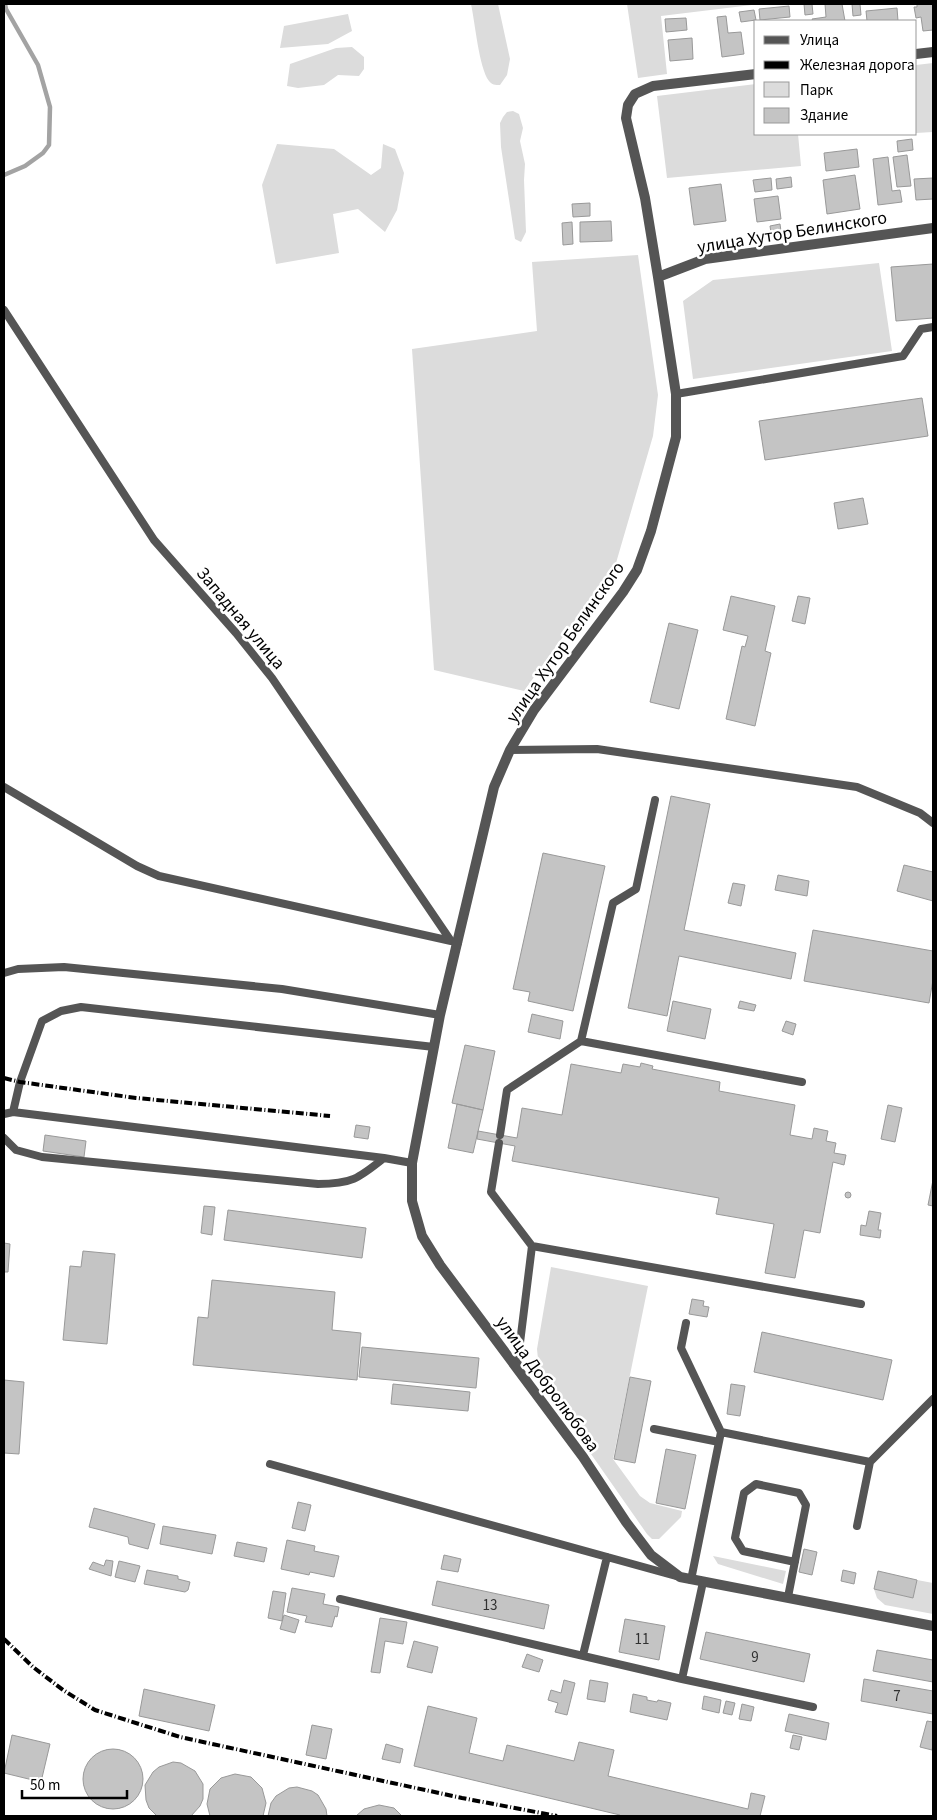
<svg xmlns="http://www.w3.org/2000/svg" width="937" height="1820" viewBox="0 0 937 1820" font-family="'Source Sans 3',sans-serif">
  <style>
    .green { fill: #dcdcdc }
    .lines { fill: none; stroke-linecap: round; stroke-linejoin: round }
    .stream { stroke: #a3a3a3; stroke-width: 4.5 }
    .building { fill: #c4c4c4; stroke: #999 }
    .service { stroke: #555; stroke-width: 8 }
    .minor { stroke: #555; stroke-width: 10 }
    .rail { stroke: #000; stroke-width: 4; stroke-dasharray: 8 2.5 1 2.5; stroke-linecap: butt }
    .labels { text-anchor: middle; stroke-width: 5; stroke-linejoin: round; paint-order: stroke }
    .number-label { font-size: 15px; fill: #313131 }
    .street-label { font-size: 18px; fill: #000; stroke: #fff }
  </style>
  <rect width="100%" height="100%" fill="#fff"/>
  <path class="green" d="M471 4H498L510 59 507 75 500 85C495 85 492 85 489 81 479 68 475 22 471 4Z
    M627 4H760L661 16 667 74 638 78Z
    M348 14 352 31 328 44 280 48 284 26Z
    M352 47 364 57V69L359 76 338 75 324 85 298 88 287 86 290 64 336 48Z
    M933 63V132L916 133V65Z
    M756 84V134H798L801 166 667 178 657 96Z
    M513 111 519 114 523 128 520 141 525 164 524 180 526 232 521 242 515 239 501 147 500 123 503 117 507 112Z
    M277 144 334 149 371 175 381 168 383 144 395 149 404 173 397 210 385 232 358 209 333 214 339 253 276 264 262 185Z
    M638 255 658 395 653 436 616 563 524 691 434 670 412 349 537 331 532 262Z
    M879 263 892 351 693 379 683 301 713 280Z
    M551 1267 648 1286 613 1459 640 1496 650 1503 682 1511 681 1517 659 1539H652L647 1534 549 1394 539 1369 537 1349Z
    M713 1556 786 1571 783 1584 718 1564Z
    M917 1580 933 1583V1614L885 1605 877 1598 874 1589 913 1598Z"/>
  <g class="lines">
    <path class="stream" d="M4 175 25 166 43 153 49 145 50 107 38 65 6 9 5 4"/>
  </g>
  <path class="building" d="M804 4H812L813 14 805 15Z
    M825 4H842L845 21H813L812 19 826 17Z
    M852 4H860L861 15 853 16Z
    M917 4H933V30L923 31 921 17 916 18 914 7H917Z
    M789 6 790 17 760 20 759 9Z
    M897 8 898 21H867L866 11Z
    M754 10 756 20 741 22 739 12Z
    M726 16 728 33 741 32 744 54 722 57 717 17Z
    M686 18 687 30 666 32 665 19Z
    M692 38 693 59 670 61 668 40Z
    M912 139 913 150 898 152 897 141Z
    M857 149 859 167 826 171 824 153Z
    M907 155 911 186 897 187 893 157Z
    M888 157 892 191 900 190 902 202 878 205 873 159Z
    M855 175 860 209 827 214 823 180Z
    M791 177 792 187 777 189 776 179Z
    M771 178 772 190 755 192 753 180Z
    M933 178V199L916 200 914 179Z
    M721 184 726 221 694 225 689 188Z
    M778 196 781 219 757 222 754 199Z
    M590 203V216L573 217 572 204Z
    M611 221 612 241 580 242V222Z
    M572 222 573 244 563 245 562 223Z
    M780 224 782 238 772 239 770 226Z
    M933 264V318L896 321 891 267Z
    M922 398 928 436 765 460 759 421Z
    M863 498 868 524 838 529 834 503Z
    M731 596 775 606 765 651 771 653 755 726 726 719 742 646 745 647 748 636 723 630Z
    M798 596 810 598 805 624 792 621Z
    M669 623 698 630 679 709 650 702Z
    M671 796 710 804 684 930 796 953 791 979 679 956 667 1016 628 1008Z
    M543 853 605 866 573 1011 528 1001 530 992 513 989Z
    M904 865 933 872V901L897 891Z
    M778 875 809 881 807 896 775 890Z
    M733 883 745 885 741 906 728 903Z
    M813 930 933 951V980L929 1003 804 981Z
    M673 1001 711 1009 705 1039 667 1031Z
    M740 1001 756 1005 754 1011 738 1008Z
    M532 1014 563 1021 560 1039 528 1032Z
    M786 1021 796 1024 793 1035 782 1031Z
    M465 1045 495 1051 483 1110 452 1103Z
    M641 1063 653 1066 652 1069 720 1082 719 1091 795 1105 790 1135 812 1139 814 1128 828 1131 826 1141 836 1143 834 1153 846 1155 844 1165 833 1162 820 1233 804 1230 795 1278 765 1273 774 1224 716 1214 719 1198 512 1161 515 1146 477 1139 478 1131 517 1138 522 1108 562 1115 571 1064 621 1073 623 1064 640 1067Z
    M457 1104 483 1110 473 1153 448 1148Z
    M888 1105 902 1108 895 1142 881 1139Z
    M356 1125 370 1127 368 1139 354 1137Z
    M45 1135 86 1141 84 1157 43 1151Z
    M933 1180V1206L928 1205Z
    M845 1195a3 3 0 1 1 6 0a3 3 0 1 1-6 0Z
    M204 1206 215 1207 212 1235 201 1233Z
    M228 1210 366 1228 362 1258 224 1240Z
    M869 1211 881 1213 878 1230H881L880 1238 860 1235 861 1225 866 1226Z
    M4 1243 10 1244 8 1272H4Z
    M83 1251 115 1254 107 1344 63 1340 70 1266 81 1267Z
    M212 1280 335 1292 332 1330 361 1333 357 1380 193 1365 198 1317 208 1318Z
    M692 1299 704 1301 703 1306 709 1307 707 1317 689 1314Z
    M762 1332 892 1360 883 1400 754 1372Z
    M362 1347 479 1358 476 1388 359 1377Z
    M630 1377 651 1381 635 1463 614 1459Z
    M4 1380 24 1382 19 1454 4 1453Z
    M393 1384 470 1392 468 1411 391 1404Z
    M731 1384 745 1386 740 1416 727 1414Z
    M666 1449 696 1455 685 1509 656 1503Z
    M298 1502 311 1505 305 1531 292 1528Z
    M94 1508 155 1524 148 1549 129 1544 128 1537 89 1527Z
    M163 1526 216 1535 212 1554 160 1544Z
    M287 1540 315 1546 314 1551 339 1556 334 1577 310 1572 309 1575 281 1569Z
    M237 1542 267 1548 264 1562 234 1556Z
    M804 1549 817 1552 812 1575 799 1572Z
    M444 1555 461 1559 458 1572 441 1569Z
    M106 1560 113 1561 111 1576 89 1569 93 1562 104 1566Z
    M119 1561 140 1566 135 1582 115 1577Z
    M147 1570 178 1576V1579L190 1582 188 1590 185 1592 144 1584Z
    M843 1570 856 1573 854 1584 841 1581Z
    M878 1571 917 1580 913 1598 874 1589Z
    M437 1581 549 1605 544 1629 432 1605Z
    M292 1588 325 1594 323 1604 339 1607 337 1617 335 1616 332 1627 305 1622 307 1616 287 1612Z
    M273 1591 286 1593 282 1621 268 1618Z
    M284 1615 299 1620 295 1633 280 1629Z
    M380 1618 407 1622 403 1644 385 1641 380 1673 371 1672Z
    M625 1619 665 1626 659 1660 619 1652Z
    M706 1632 810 1654 804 1682 700 1659Z
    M414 1641 438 1647 432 1673 407 1667Z
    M877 1650 933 1660V1682L873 1671Z
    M527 1654 543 1660 539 1672 522 1667Z
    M864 1679 933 1691V1714L861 1701Z
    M564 1680 575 1683 567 1715 555 1712 558 1703 548 1700 551 1690 561 1693Z
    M590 1680 608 1683 605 1702 587 1699Z
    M144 1689 215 1705 209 1731 139 1716Z
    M633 1694 647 1697V1700L657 1702 658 1700 671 1703 667 1720 630 1712Z
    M704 1696 721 1700 719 1713 702 1709Z
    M726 1701 735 1703 732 1715 723 1713Z
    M742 1704 754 1707 751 1721 739 1719Z
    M428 1706 477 1718 469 1753 503 1761 507 1745 574 1761 579 1742 614 1750 608 1776 748 1809 751 1793 765 1796 760 1816H620V1815L414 1766Z
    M789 1714 829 1723 826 1740 785 1731Z
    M927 1721 933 1722V1744L932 1750 920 1747Z
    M312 1725 332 1729 326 1759 306 1755Z
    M12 1735 50 1744 41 1782 4 1773Z
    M793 1735 802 1737 799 1750 790 1748Z
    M386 1744 403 1749 400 1763 382 1759Z
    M83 1779a30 30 0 1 1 60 0a30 30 0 1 1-60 0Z
    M173 1762 181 1763 195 1771 203 1784V1799L200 1806 191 1816H157L149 1808 146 1800 145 1785 153 1772 159 1767Z
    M235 1774 251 1777 262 1788 266 1803 263 1816H210L207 1804 210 1789 221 1778Z
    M297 1787 312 1791 318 1795 326 1809 327 1816H268L271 1803 276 1796 289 1788Z
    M379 1805 394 1808 402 1816H356L364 1809Z"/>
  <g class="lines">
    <path class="service" d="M4 310 154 540 236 633 272 678 451 941 458 943
      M676 394 903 356 921 329 933 327
      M510 750 597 749 857 787 920 813 933 823
      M4 787 137 866 159 876 451 941
      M4 973 18 969 64 967 282 989 440 1015
      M581 1041 613 903 636 889 655 800
      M13 1112 20 1082 42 1021 61 1011 81 1007 434 1047
      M4 1114 13 1112 384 1158
      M500 1135 507 1090 581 1041 802 1082
      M4 1138 16 1150 42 1157 318 1184C351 1184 358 1179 384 1158L412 1163
      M499 1143 491 1192 532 1246
      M686 1323 681 1348 721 1432
      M517 1367 532 1246 861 1304
      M654 1429 719 1442
      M870 1462 933 1399
      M270 1464 676 1576
      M691 1580 721 1432 870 1462 857 1526
      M788 1597 806 1505 799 1493 756 1484 744 1493 735 1538 743 1551 795 1562
      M340 1599 682 1679 813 1707
      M583 1655 607 1557
      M682 1679 703 1582"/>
    <path class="minor" d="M916 54 933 52
      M933 228 705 259 658 277 676 394V437L651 531 637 570 623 592 534 710 510 750 494 787 440 1015 412 1163V1201L422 1236 440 1265 583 1457 626 1522 651 1555 680 1577 933 1626
      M658 277 645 198 626 118 628 105 635 94 653 86 756 74"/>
    <path class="rail" d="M4 1078 20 1082 136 1098 330 1116
      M4 1639 33 1667 63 1690 95 1710 180 1737 462 1798 557 1816"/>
  </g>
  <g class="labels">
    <g class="number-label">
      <text x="490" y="1610">13</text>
      <text x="642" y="1644">11</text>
      <text x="755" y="1662">9</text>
      <text x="897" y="1701">7</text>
    </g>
    <g class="street-label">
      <text transform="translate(792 232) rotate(-9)" y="6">улица Хутор Белинского</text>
      <text transform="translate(241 618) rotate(50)" y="6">Западная улица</text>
      <text transform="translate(565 642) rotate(-55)" y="6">улица Хутор Белинского</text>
      <text transform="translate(548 1384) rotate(54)" y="6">улица Добролюбова</text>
    </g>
  </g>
  <rect width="937" height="1820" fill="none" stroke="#000000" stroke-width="10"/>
  <rect x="754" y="20" width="162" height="115" fill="#ffffff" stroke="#999999"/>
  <rect x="764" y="36" width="25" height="8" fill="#555555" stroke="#999999"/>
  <text x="800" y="45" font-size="15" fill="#000000">Улица</text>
  <rect x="764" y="61" width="25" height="8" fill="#000000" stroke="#999999"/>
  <text x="800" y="70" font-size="15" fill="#000000">Железная дорога</text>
  <rect x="764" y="82" width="25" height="15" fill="#dcdcdc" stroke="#999999"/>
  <text x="800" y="95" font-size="15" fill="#000000">Парк</text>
  <rect x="764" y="108" width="25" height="15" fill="#c4c4c4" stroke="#999999"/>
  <text x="800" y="120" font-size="15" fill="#000000">Здание</text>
  <path d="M22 1790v8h105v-8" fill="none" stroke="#000000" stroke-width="2.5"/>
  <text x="30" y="1790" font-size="15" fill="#000000" stroke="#ffffff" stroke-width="4" paint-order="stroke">50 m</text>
</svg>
